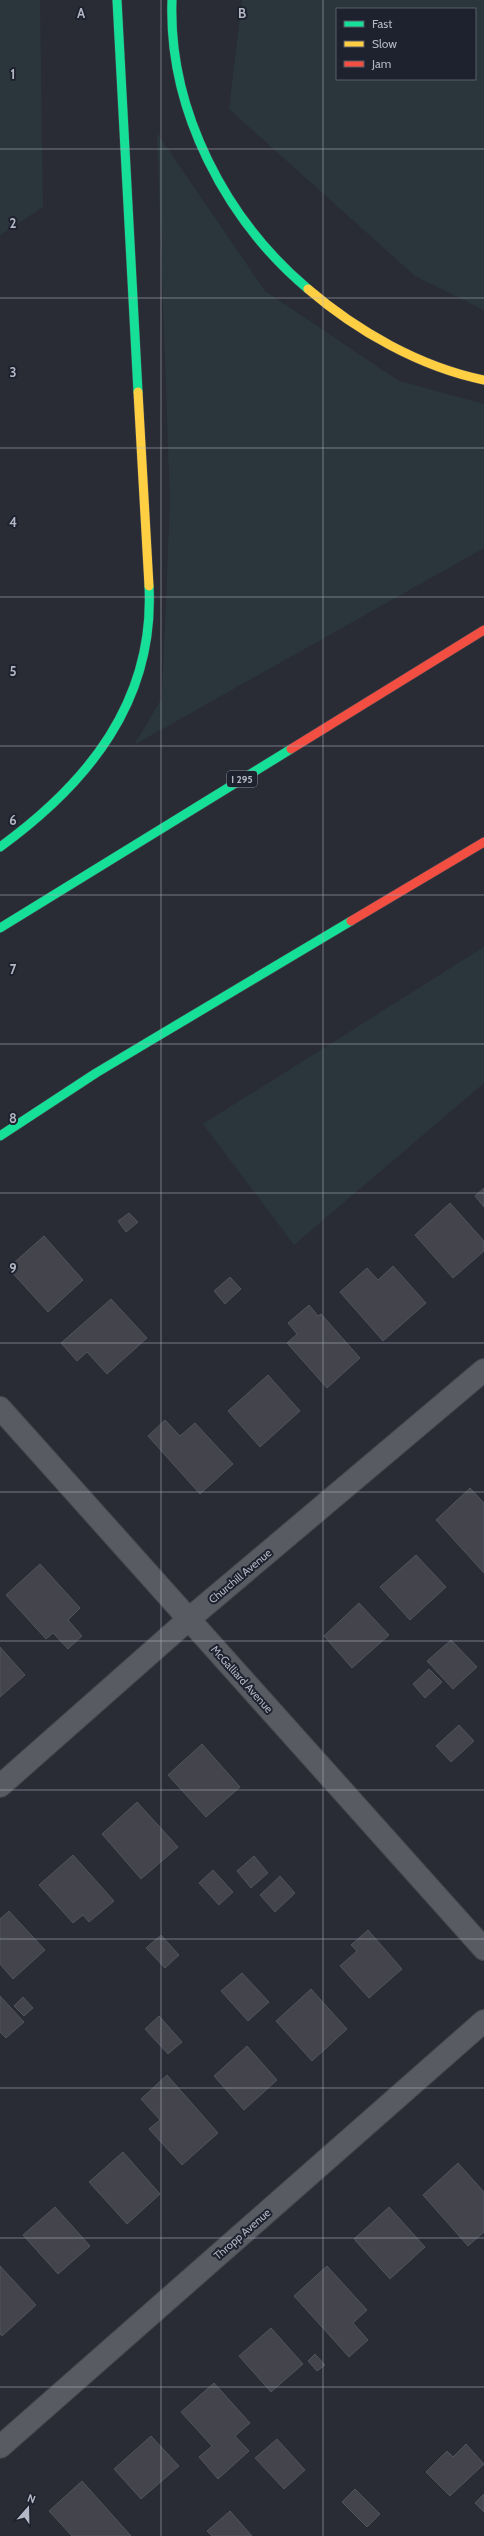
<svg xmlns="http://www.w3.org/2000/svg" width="484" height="2536" viewBox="0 0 484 2536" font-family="Cabin,sans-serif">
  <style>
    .green { fill: #2a363c; fill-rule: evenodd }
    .building { fill: #43444c; stroke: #51545d }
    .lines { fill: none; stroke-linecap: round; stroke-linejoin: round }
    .street-casing { stroke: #46474e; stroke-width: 24 }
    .fast-casing { stroke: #464851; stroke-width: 10 }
    .slow-casing { stroke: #464851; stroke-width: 10 }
    .jam-casing { stroke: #464851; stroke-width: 10 }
    .street { stroke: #595b63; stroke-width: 22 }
    .fast { stroke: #16e098; stroke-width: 9 }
    .slow { stroke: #ffcf43; stroke-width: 9 }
    .jam { stroke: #f24e42; stroke-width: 9 }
    .grid { fill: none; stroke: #b4b7c5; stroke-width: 1; stroke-opacity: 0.55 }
    .labels { text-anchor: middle; stroke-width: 4; stroke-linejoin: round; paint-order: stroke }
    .shield { fill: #1e212e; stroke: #878a98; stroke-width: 1 }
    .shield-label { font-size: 10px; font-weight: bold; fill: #b4b7c5 }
    .street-label { font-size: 11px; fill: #b4b7c5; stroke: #1e212e }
    .grid-label { font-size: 13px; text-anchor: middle; font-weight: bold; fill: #b4b7c5; stroke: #1e212e; stroke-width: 4; stroke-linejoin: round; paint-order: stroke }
  </style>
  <rect width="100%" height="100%" fill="#2a2c35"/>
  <path class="green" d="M0 0H40L43 207 0 235Z
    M242 0H484V310L415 276 229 109ZM337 9H475V79H337Z
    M157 133 265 291 399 381 484 404V548L134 745 162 698 170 502Z
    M484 947V1083L294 1245 203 1124Z"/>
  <path class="building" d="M484 1188V1207L475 1196Z
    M450 1203 484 1241V1251L453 1278 415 1235Z
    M129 1213 138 1222 126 1232 118 1221Z
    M44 1236 83 1280 48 1312 8 1268Z
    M393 1266 426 1303 383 1341 340 1292 367 1268 378 1280Z
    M230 1277 241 1289 225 1304 214 1291Z
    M111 1299 147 1338 107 1374 87 1352 77 1361 61 1343Z
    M309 1305 318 1316 321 1314 360 1358 327 1388 287 1343 297 1334 288 1323Z
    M268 1375 300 1411 260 1447 228 1411Z
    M165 1420 180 1436 195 1423 233 1464 200 1494 148 1436Z
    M470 1488 484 1503V1573L436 1520Z
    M416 1555 446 1587 410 1620 380 1587Z
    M40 1564 80 1608 68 1620 82 1636 68 1649 53 1633 46 1639 6 1595Z
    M359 1603 389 1635 352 1668 324 1636Z
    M451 1640 477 1667 453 1689 427 1661Z
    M0 1647 25 1675 0 1697Z
    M429 1669 442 1682 425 1698 413 1684Z
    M459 1725 474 1741 451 1762 436 1746Z
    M202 1744 240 1787 206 1817 168 1775Z
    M137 1802 178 1847 141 1879 102 1834Z
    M73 1855 114 1901 89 1922 83 1915 73 1923 39 1885Z
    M254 1856 268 1873 251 1888 237 1871Z
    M213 1870 233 1892 219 1905 199 1883Z
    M280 1876 295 1893 275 1912 260 1895Z
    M9 1911 45 1950 13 1979 0 1964V1919Z
    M368 1930 402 1969 369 1998 340 1966 357 1951 351 1945Z
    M161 1935 179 1955 165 1968 146 1948Z
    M242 1973 269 2002 248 2021 221 1991Z
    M311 1989 347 2029 312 2061 276 2021Z
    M0 1996 24 2022 6 2038 0 2032Z
    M23 1997 33 2008 24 2016 14 2006Z
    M159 2016 182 2042 168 2054 145 2029Z
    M247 2046 277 2080 244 2110 214 2076Z
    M167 2075 218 2133 182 2165 149 2129 160 2120 141 2099Z
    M123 2152 160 2194 127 2224 89 2182Z
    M458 2163 484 2192V2232L468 2246 423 2195Z
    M55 2207 90 2246 58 2274 23 2235Z
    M389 2207 425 2247 390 2279 354 2239Z
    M0 2266 36 2305 2 2336 0 2334Z
    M327 2266 367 2310 353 2323 368 2340 349 2357 294 2296Z
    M271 2328 303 2364 271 2392 239 2356Z
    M315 2354 325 2365 317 2371 308 2361Z
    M214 2383 250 2423 235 2436 249 2451 218 2479 199 2457 212 2446 181 2412Z
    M151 2436 179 2466 141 2499 114 2469Z
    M277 2439 305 2470 284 2489 255 2458Z
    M466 2444 484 2464 450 2496 426 2472 447 2451 453 2457Z
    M82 2481 131 2536H72L49 2511Z
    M355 2489 380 2514 367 2527 342 2502Z
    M484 2494V2512L475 2503Z
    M230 2511 252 2536H212L207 2531Z"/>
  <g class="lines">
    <g class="street-casing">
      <path id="street" d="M0 1408 484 1949
        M0 1786 189 1619 484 1370
        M0 2447 484 2021"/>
    </g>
    <g class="fast-casing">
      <path id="fast" d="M117 0 138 392
        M172 0C168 110 226 220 308 289
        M0 847C88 783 155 701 149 586
        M0 928 291 749
        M0 1136 96 1073 351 921"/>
    </g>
    <g class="slow-casing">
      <path id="slow" d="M308 289C357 331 420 367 484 380
        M138 392 149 586"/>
    </g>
    <g class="jam-casing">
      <path id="jam" d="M291 749 484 630
        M351 921 484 842"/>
    </g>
    <use href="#street" class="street"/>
    <use href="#fast" class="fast"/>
    <use href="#slow" class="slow"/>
    <use href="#jam" class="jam"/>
  </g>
  <path class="grid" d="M161 0V2536M323 0V2536M0 149H484M0 298H484M0 448H484M0 597H484M0 746H484M0 895H484M0 1044H484M0 1193H484M0 1343H484M0 1492H484M0 1641H484M0 1790H484M0 1939H484M0 2088H484M0 2238H484M0 2387H484"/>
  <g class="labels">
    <rect class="shield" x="227" y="771" width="30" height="16" rx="3"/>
    <g class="shield-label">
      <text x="242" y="783">I 295</text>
    </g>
    <g class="street-label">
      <text transform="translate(240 1576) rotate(-40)" y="4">Churchill Avenue</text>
      <text transform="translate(242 1679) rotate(48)" y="4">McGalliard Avenue</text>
      <text transform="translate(242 2234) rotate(-41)" y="4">Thropp Avenue</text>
    </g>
  </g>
  <g class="grid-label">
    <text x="81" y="18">A</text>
    <text x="242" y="18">B</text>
    <text x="13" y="79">1</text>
    <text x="13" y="228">2</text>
    <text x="13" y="377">3</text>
    <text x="13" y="527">4</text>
    <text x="13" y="676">5</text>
    <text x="13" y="825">6</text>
    <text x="13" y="974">7</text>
    <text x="13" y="1123">8</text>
    <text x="13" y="1273">9</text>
  </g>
  <rect x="336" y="8" width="140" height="72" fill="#1e212e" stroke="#5a5d6a"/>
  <rect x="344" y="21" width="20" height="6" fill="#16e098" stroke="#5a5d6a"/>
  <text x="372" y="28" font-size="12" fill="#b4b7c5">Fast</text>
  <rect x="344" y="41" width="20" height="6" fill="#ffcf43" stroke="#5a5d6a"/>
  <text x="372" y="48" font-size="12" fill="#b4b7c5">Slow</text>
  <rect x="344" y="61" width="20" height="6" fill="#f24e42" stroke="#5a5d6a"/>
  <text x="372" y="68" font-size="12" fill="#b4b7c5">Jam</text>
  <g transform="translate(28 2508) rotate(20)" stroke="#1e212e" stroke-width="3" paint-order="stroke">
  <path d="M0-3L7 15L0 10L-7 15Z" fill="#b4b7c5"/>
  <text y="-6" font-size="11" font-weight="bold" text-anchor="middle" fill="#b4b7c5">N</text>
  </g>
</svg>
